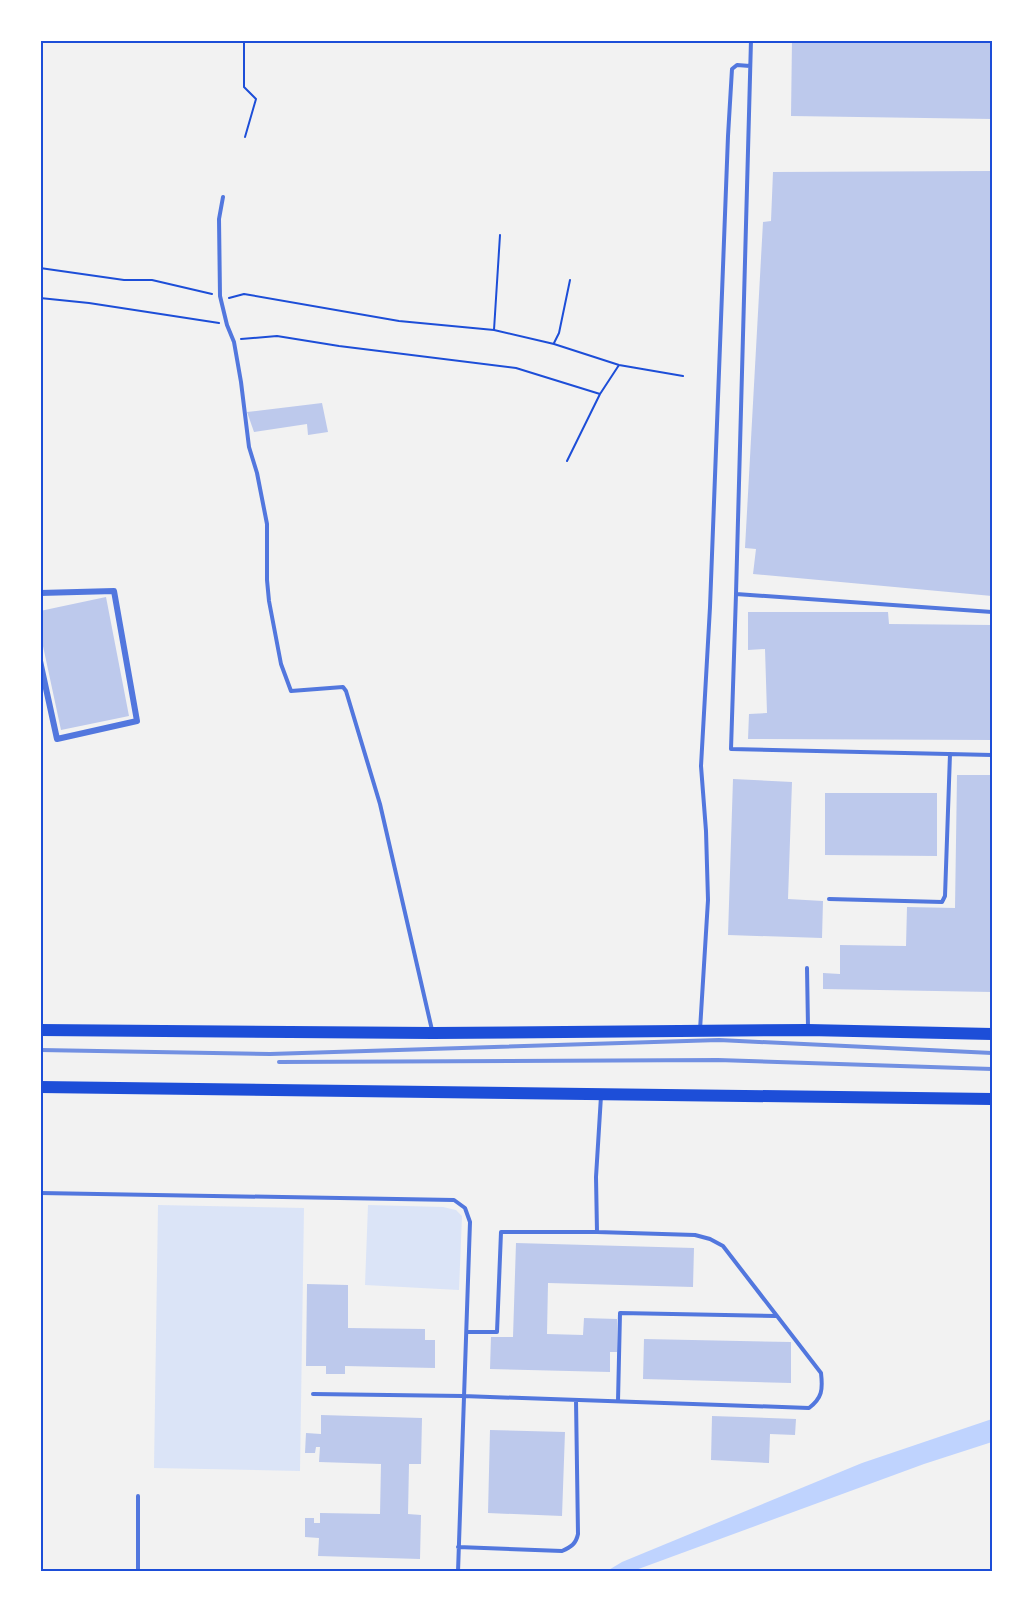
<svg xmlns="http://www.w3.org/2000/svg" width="1033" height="1612" viewBox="0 0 1033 1612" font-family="'Alegreya Sans',sans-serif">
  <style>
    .green { fill: #dbe4f7 }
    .water { fill: #bfd3fe }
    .building { fill: #bdc9ec }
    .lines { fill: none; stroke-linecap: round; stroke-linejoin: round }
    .path { stroke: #1d4ed8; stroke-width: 2 }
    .service { stroke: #5277de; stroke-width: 4 }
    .minor { stroke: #5277de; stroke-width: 6 }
    .primary { stroke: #1d4ed8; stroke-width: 12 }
    .rail { stroke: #7290e2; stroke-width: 4 }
    .neatline { fill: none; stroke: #1d4ed8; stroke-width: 2 }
  </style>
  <rect width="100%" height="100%" fill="#f2f2f2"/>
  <path class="green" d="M158 1205 304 1208 300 1471 154 1468Z
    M368 1205 443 1207 456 1210 462 1216 459 1290 365 1285Z"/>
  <path class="water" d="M992 1419V1442L924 1464 633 1571H607L622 1562 862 1463Z"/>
  <path class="building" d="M792 40H992V119L791 116Z
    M992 171V596L753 574 756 549 745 548 763 222 771 221 773 172Z
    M322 403 328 432 308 435 307 424 254 432 247 412Z
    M106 597 129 716 61 730 40 632V611Z
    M748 612H888L889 624 992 625V740L748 739 749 714 767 713 765 649 748 650Z
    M957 775H992V992L823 989V973L840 974V945L906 946 907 907 955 908Z
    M733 779 792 782 788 899 823 901 822 938 728 935Z
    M825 793H937V856L825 855Z
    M516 1243 694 1248 693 1287 548 1283 547 1334 583 1335 584 1318 617 1319V1352H610V1372L490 1369 491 1337H513Z
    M307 1284 348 1285V1328L425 1329V1340H435V1368L345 1366V1374H326V1366H306Z
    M644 1339 791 1342V1383L643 1379Z
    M321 1415 422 1418 421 1464H409L408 1514 421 1515 420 1559 318 1556 319 1538 305 1537V1518H314V1523H320V1513L380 1514 381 1464 319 1462 320 1447H316L315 1453H305L306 1433 321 1434Z
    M712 1416 796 1419 795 1435 770 1434 769 1463 711 1460Z
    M490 1430 565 1432 562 1516 488 1513Z"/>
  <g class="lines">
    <path class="path" d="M244 40V87L256 99 245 137
      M40 268 124 280H152L212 294
      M40 298 89 303 219 323
      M229 298 244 294 399 321 494 330 554 344 619 365 683 376
      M494 330 500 235
      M241 339 277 336 339 346 516 368 600 394
      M554 343 559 333 570 280
      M567 461 600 394 619 365"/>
    <path class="service" d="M223 197 219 219 220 296 227 325 234 342 241 382 249 447 257 473 267 524V580L269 601 281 664 291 691 343 687 346 691 380 804 432 1030
      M736 594 751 40
      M992 612 736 594 731 749 992 755
      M829 899 942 902 945 896 950 754
      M807 968 808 1027
      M700 1030 708 900 706 831 701 766 710 607 728 136 732 69 737 65 750 66
      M40 1193 454 1200 465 1208 470 1222 458 1572
      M467 1332H497L501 1232H597L596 1177 601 1096
      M313 1394 463 1396 809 1408C822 1398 823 1390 821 1373L723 1246 710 1239 695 1235 597 1232
      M618 1401 620 1313 776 1316
      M458 1547 562 1551C571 1547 576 1544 578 1534L576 1400
      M138 1572V1496"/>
    <path class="minor" d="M40 593 114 591 137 721 57 739 40 661"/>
    <path class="primary" d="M40 1030 433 1033 808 1030 992 1034
      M40 1087 992 1099"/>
    <path class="rail" d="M40 1050 270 1054 719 1040 992 1053
      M279 1062 718 1060 992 1069"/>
  </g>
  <rect width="1033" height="1612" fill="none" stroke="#ffffff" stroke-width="84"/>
  <rect x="42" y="42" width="949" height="1528" class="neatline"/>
</svg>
